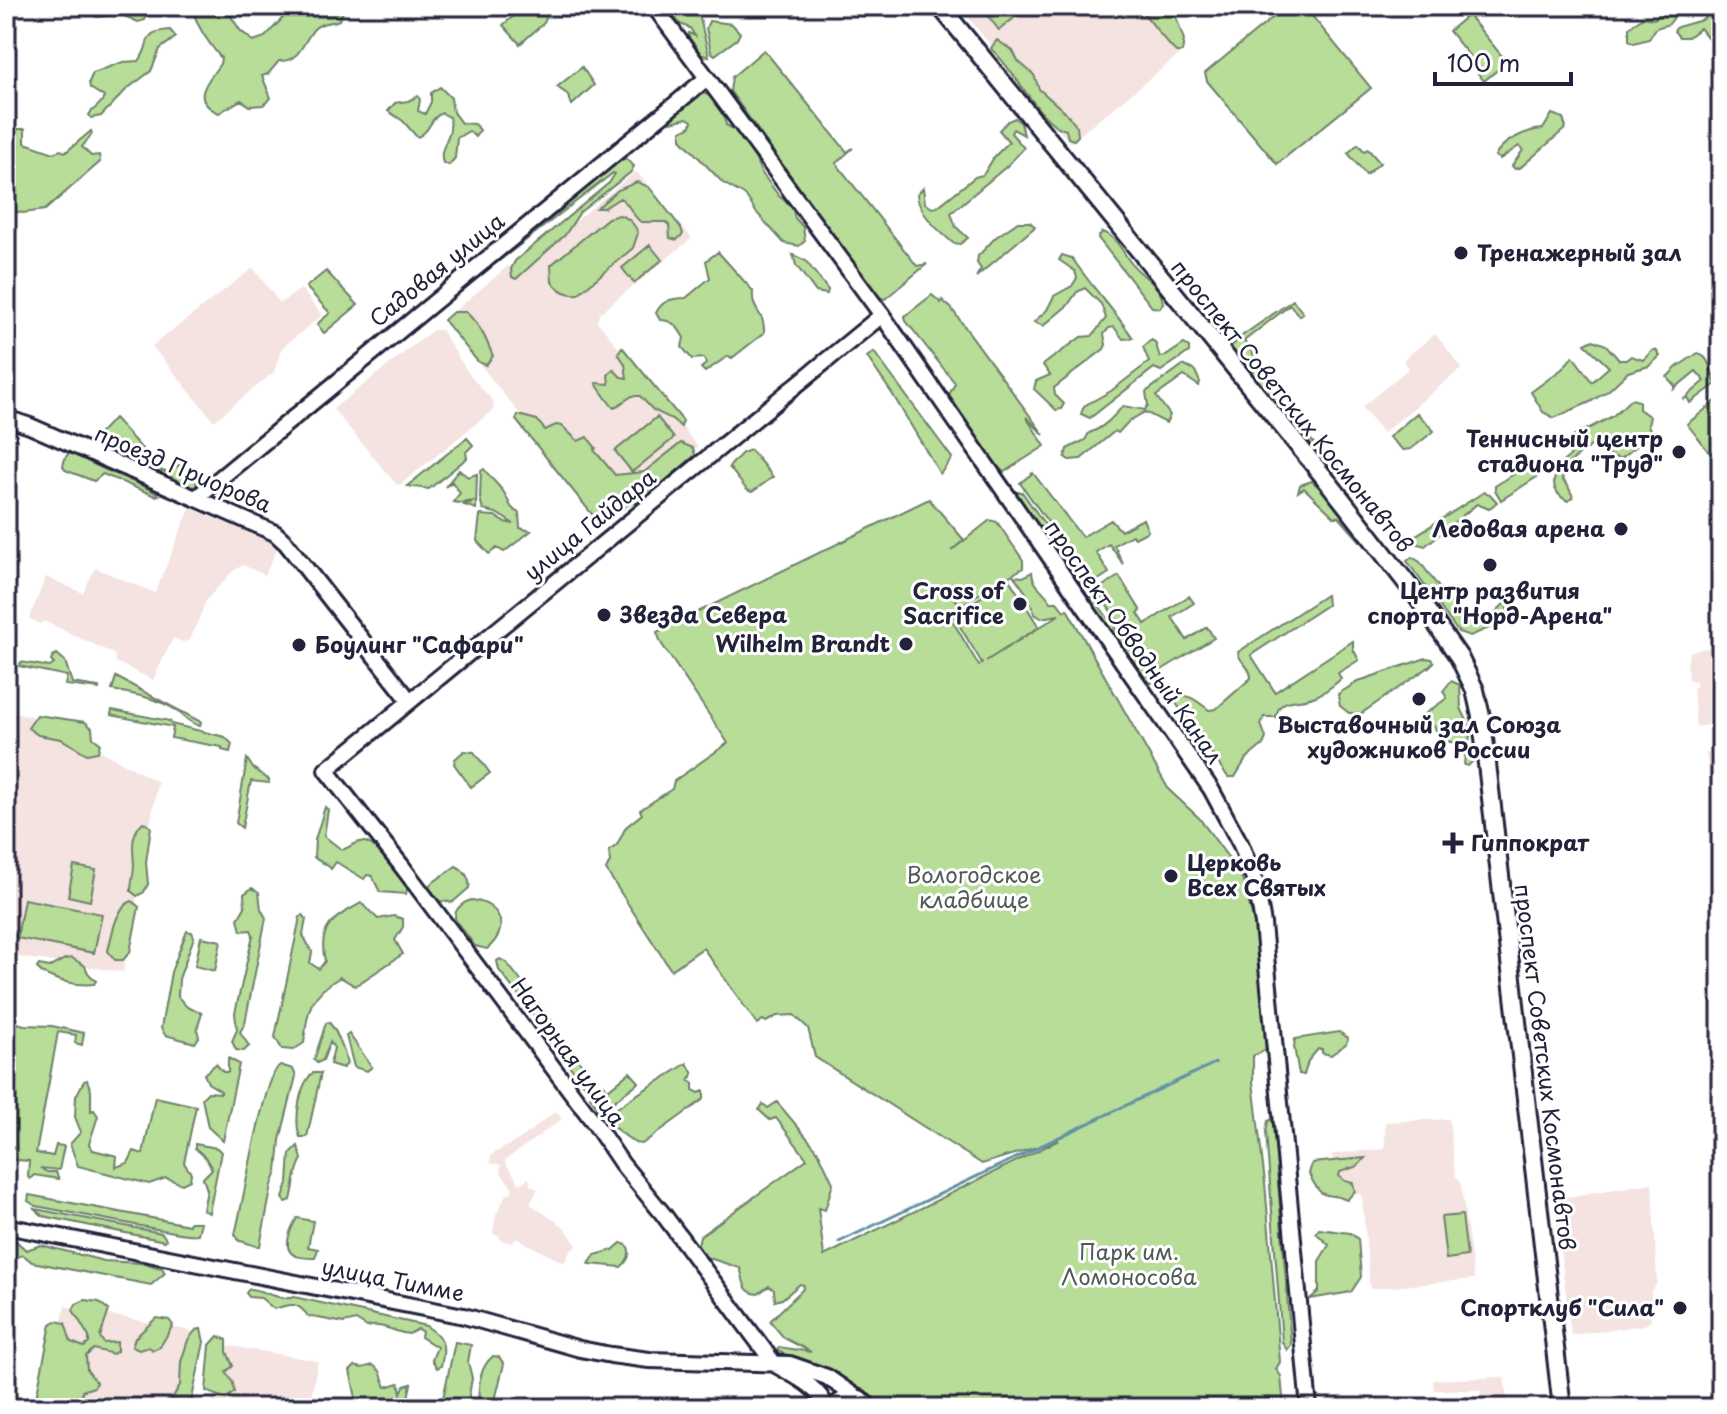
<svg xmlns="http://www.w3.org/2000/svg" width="1727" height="1414" viewBox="0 0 1727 1414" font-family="'Playpen Sans',sans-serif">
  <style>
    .built { fill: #f4e3e0 }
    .green { fill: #b8dd98; stroke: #6d806a; stroke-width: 2 }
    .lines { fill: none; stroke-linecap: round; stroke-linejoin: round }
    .stream { stroke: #6391a6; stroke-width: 3 }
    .tertiary-casing { stroke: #22223b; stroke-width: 20 }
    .secondary-casing { stroke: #22223b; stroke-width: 20 }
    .primary-casing { stroke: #22223b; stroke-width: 22 }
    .tertiary { stroke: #fff; stroke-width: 14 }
    .secondary { stroke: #fff; stroke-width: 14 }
    .primary { stroke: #fff; stroke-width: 16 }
    .poi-dot { fill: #22223b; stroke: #fff; stroke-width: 3 }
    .labels { text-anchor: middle; stroke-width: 6; stroke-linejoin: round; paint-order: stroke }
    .poi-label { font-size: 22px; font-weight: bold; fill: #22223b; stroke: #fff; text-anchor: start }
    .street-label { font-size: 22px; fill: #22223b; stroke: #fff }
    .park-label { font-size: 22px; fill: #4f5a57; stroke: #fff }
  </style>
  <rect width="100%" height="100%" fill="#fff"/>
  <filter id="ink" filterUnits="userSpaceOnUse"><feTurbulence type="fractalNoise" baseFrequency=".0125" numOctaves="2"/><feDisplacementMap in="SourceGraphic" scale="16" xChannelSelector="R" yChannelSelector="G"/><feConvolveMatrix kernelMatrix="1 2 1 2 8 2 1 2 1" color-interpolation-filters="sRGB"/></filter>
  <g filter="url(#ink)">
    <path class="built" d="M959 6H1139L1180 54 1070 143Z
      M636 171 692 238 600 313 597 321 698 447 606 521 444 320 508 266 515 272Z
      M253 268 280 303 301 289 322 315 281 349 274 372 214 421 152 346Z
      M433 330H441L471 377 494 402 493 410 401 484 397 485 333 409Z
      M1435 334 1462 368 1383 433 1362 407 1409 368 1403 360Z
      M190 508 265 539 277 548 265 575 243 565 232 572 207 599 190 640 183 642 173 638 153 680 116 662 114 654 44 621 40 624 29 618 46 577 83 593 95 568 155 593Z
      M1721 645V723L1696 727 1693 688 1696 687V682L1688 679 1687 665 1689 652Z
      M6 712 76 724 93 747 158 782 123 972 6 955Z
      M1721 752V819H1714L1706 753Z
      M556 1111 562 1119 504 1161 520 1184 529 1178 530 1185 538 1189 530 1204 564 1227 577 1245 569 1253 564 1263 516 1238 513 1243 500 1240V1236L493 1234 496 1215 506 1194H510L513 1188 500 1172 501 1165 490 1163 491 1155 520 1139Z
      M1449 1119 1455 1175 1461 1184 1474 1279 1370 1289 1362 1194 1335 1195 1332 1154 1385 1149V1122Z
      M1652 1183 1657 1283 1651 1291V1320L1645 1325 1571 1335 1554 1199Z
      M65 1306 201 1333 185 1408H44Z
      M224 1345 318 1361 309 1408H212Z
      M1504 1377 1508 1405 1483 1407 1480 1390H1434L1433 1380Z"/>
    <path class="green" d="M45 6H148L145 20 138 22 120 14 97 17 77 8 51 11Z
      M192 6H231L229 13 240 30 253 41 265 37 294 6H346L339 20C331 24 323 21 315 28 303 40 301 62 279 61L268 74 262 76 271 98 263 105 250 106 241 100 219 113C189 100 207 82 220 64L221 58C208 42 196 26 192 6Z
      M525 6H538L546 18 544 23 520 44 503 25Z
      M666 6H697L709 56 702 55 688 36 689 33 695 36 690 28 680 24Z
      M991 6H1029L999 30 984 11Z
      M1144 6 1173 8 1184 40 1182 52H1176C1163 40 1154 24 1141 11Z
      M1287 6H1304L1371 88 1277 164 1207 81 1205 73Z
      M1666 6H1694L1677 14 1669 24 1656 28 1649 39 1634 43 1629 40V28L1642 17 1654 19 1667 11Z
      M1719 6H1721V55L1700 28 1688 37H1679L1674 31 1677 27 1702 20Z
      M1468 15 1507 62 1484 81 1473 67 1476 64 1449 31Z
      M709 21 732 24 740 33 737 39 715 55 711 52 706 28Z
      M170 30 176 37 160 49 151 71 127 89 101 116 91 118 89 115C93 108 102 105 104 97L90 88 89 82 93 73 123 62 139 61C153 43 139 32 170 30Z
      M997 40 1013 51 1018 61 1034 75 1039 89 1066 113 1077 127 1078 136 1074 140 1068 138 1066 130C1041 126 1014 68 992 50L991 48Z
      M764 50 847 152 853 148 836 163 917 266 927 264 885 299 877 297 730 91 732 77Z
      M582 67 594 85 572 105 567 94 557 87Z
      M440 87 451 98 453 112 461 123 474 124 480 130 475 137 469 131 457 138 455 158 449 165 443 163C437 146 455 137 449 117L442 113C429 118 431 132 417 137L403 121 388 111 395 103 408 101 418 96 420 100 418 111 425 114 431 102V93Z
      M701 93C717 95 724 110 726 125L741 133 749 144 761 172 779 196 792 207 795 218 803 227 805 241 799 246 784 243 756 212 746 196 723 183 681 139V131L691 126 692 121 687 118 671 122 670 116 685 102Z
      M1552 114 1563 118 1566 128 1521 167 1515 169 1512 166 1523 150 1519 146 1500 159 1495 156C1502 141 1527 130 1543 129Z
      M1015 118 1021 123 1024 135 1013 129 1011 133 1024 148 1007 166 951 213 956 227 968 238 960 244 953 243C939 231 918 213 917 194L923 188 925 203 932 208 937 207 975 177 983 175 995 156 1009 142 999 130 1008 121Z
      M18 129H25V143L54 153 60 150 66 152 91 131 92 134 82 147 91 156 99 155 100 162 45 210 23 213 6 209V157L15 159 18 145 6 140V132Z
      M1358 144 1364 151 1368 149 1380 163 1366 175 1348 153Z
      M626 159 634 166 631 172 580 212 565 235 516 279 512 277 511 269 515 261 609 183 615 174 613 173 495 264 619 161Z
      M637 182 649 187 681 228 683 234 677 240 670 238 669 225 665 222H641C631 215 631 205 620 198L604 208H597L618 190Z
      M619 215C629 218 634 223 638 233L633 248 578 294C566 295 560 291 552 282L551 265 608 218Z
      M1018 222H1030L1035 227 976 277 981 269 977 263 978 256 996 237Z
      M1102 232C1115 236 1121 248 1128 259 1138 275 1161 283 1163 303L1160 308 1152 307 1098 238Z
      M650 245 662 260 634 283 622 268Z
      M718 252 753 291C751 313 765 310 764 333L732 358 728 356 705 372 701 368 706 364 704 358 692 359 682 347 684 338C678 327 673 320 660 320L656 313C662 300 673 298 686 298L710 278 706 261Z
      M793 255 806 261 828 290 827 294 816 292 796 265Z
      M1062 255 1072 258C1091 286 1114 310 1133 338L1123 339 1114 327 1109 328 1104 334 1106 345 1104 349 1054 388 1055 395 1064 404 1061 409 1056 410 1034 389 1036 381 1050 375 1043 365 1081 337 1092 336 1106 318 1101 304 1085 288 1077 292 1068 305 1043 326 1034 322 1047 310 1054 296 1072 286 1077 278 1075 271 1059 260Z
      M326 271 358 305 324 333 317 324 330 313 306 287Z
      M932 295 941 303 942 300 951 308 1044 435 1026 417 1045 446 1004 472 995 465 948 397 955 383 906 321 905 316Z
      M1293 300 1303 313 1299 316 1290 305 1244 341 1270 377V386L1276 394 1272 402 1229 349 1239 338Z
      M453 312H466C482 328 485 337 493 356L486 365 478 362 444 320Z
      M1151 340 1155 342 1160 357 1166 356 1184 344 1189 347V352L1161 371 1154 368 1090 418 1081 414 1084 406 1111 391 1149 362 1143 347Z
      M1593 340 1606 345 1619 360H1626L1631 356 1643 360 1653 350H1656L1660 356 1649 366 1628 372 1609 390 1590 402 1554 418 1543 412 1531 392 1562 369 1573 356 1592 382 1609 367 1585 344Z
      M622 347 683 421 681 427 672 419 653 410 640 396H632L614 408C612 407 597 386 596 383L609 384 608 375 613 369 621 377 627 378 625 364 618 353Z
      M874 352 952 458 940 474 893 395 867 357Z
      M1698 353C1711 358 1711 373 1716 384L1690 403 1687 397 1683 400 1705 381 1696 371 1674 389 1675 386 1667 377 1677 367Z
      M1183 365 1195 371 1200 382 1199 386 1184 376 1156 396 1170 415 1166 423 1145 412 1129 421 1118 433 1115 431 1081 459 1069 460 1065 457 1067 449 1085 440 1089 433C1104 428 1113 417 1123 406L1145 410 1148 405 1146 392Z
      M1721 397V467L1687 424Z
      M1631 399 1639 401V409L1650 417 1648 425 1652 434 1620 459 1601 452 1603 441 1591 446 1569 463 1562 479 1568 486 1573 497 1568 501C1545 490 1554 467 1571 455L1565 448 1572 437 1613 416Z
      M1417 413 1434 431 1411 449 1403 450 1389 437Z
      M518 415 537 420 545 430 556 425 562 426 578 441 587 437 596 448 594 450 615 475 644 472 681 443 693 448 695 455 642 501 627 505 606 521 601 514 595 518 516 420Z
      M657 417 674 438 632 472 615 451Z
      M114 418 162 471 166 472 179 465 187 467 197 483 195 487 190 488 142 468 93 441Z
      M1300 419H1303L1304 432 1326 457 1332 455 1339 467 1333 472 1325 468 1293 429Z
      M467 438 473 445 466 452 467 458 429 489 407 486Z
      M751 450 773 477 752 492 747 490 729 467 742 453Z
      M74 453C101 472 132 478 159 495L155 496 103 474 94 481 65 470 63 466 65 458 69 453Z
      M1533 462 1534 468 1543 473 1501 500 1495 490V486Z
      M484 469C490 477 497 484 503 491 510 500 507 507 519 513L520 528 531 531 504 552 497 548 489 554 477 541 480 515 495 516 504 522 514 524 496 513 483 510 480 498 481 471Z
      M459 470 468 477 477 474 476 509 464 505 475 501 460 503 453 502 460 493 452 482 445 487Z
      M1033 473 1082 537 1111 520 1121 531 1143 519 1148 531 1135 538 1132 535 1114 545 1123 564 1109 544 1096 552 1109 573 1092 584 1020 483Z
      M1312 481 1324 492 1364 539 1360 541 1339 517H1334L1304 488 1298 492 1300 485Z
      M1016 492H1022L1086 583 1085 586H1081Z
      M1484 492 1490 494 1497 502 1489 509 1477 504 1425 546 1407 541Z
      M929 499 964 540 951 551 990 520 997 522 1023 560V568L961 605 954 597 960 606 948 613 979 666 982 663 953 615 1009 579 1039 627 986 661 1059 615 1041 618 1035 614 1027 594 1014 576 1023 577 1032 572C1032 585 1045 591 1051 602H1057L1064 611 1067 609 1169 790 1199 818 1241 875 1256 929 1266 1050 1253 1056V1082L1265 1183 1280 1362 1276 1369 1281 1376 1284 1408H882L837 1373 777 1351 779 1347 811 1352 784 1338 770 1321 803 1289 804 1285 800 1284 782 1299 775 1301 774 1290 769 1286 758 1294C741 1292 745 1280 740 1268L706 1257 697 1249 700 1236 807 1159 776 1118 770 1120 759 1110 763 1104 768 1108 777 1102 818 1151 833 1183 825 1210 818 1208 824 1256 1059 1140 982 1164 815 1057 808 1028 794 1015 777 1016 766 1022 763 1020 757 1024 703 948 671 970 606 870 610 862 609 851 617 845 626 827 642 814 640 810 672 789 674 781 728 743 661 643 657 632Z
      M1412 557 1420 562 1463 620 1471 615 1488 619 1505 603 1511 619 1470 636 1458 632 1407 561Z
      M1119 576 1141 611 1138 613 1145 624 1189 596 1194 603 1172 617 1187 640 1207 627 1214 638 1155 674 1096 590Z
      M1326 595 1327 605 1251 655 1275 692 1353 641V649L1359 660 1338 673 1341 679C1333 686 1323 694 1313 697 1297 703 1279 696 1276 717H1264L1261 724 1266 738 1263 745 1246 759 1235 777H1228L1173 699C1186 690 1198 702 1209 710L1216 709 1251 678C1251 666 1239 663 1238 652Z
      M1092 596 1152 679V683L1148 682 1092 603Z
      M57 654 65 661 72 683 99 687V689L65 685 67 676 19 666 21 662 50 667 54 664 51 661 53 656Z
      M1426 658 1432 659 1434 662 1429 667 1362 713H1349L1340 706 1338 694 1359 681Z
      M116 677 201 722 200 726C186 722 185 715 174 709 156 698 133 694 112 690Z
      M1451 681 1460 685 1461 708 1471 729 1468 748 1473 761 1468 766 1464 765 1465 753 1459 744 1443 740 1425 714 1447 698 1443 691Z
      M112 710 170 721 171 724 225 737 232 744 230 752 222 750V747L171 738 173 727 111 715Z
      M37 715 85 722 92 728 93 738 100 743 98 752 87 754 61 739 38 735 28 728Z
      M464 751 474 752 490 773 471 787 454 764 455 759Z
      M247 759 253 768 269 780V783L251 781 242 828 236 823Z
      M325 807 328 810 324 836 342 850C348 848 354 843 360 842 378 839 393 877 408 885L406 894 380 892 372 876 367 875 364 879 336 862 331 869C326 862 319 863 314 857L315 840Z
      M143 822 151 827 146 862 148 884 144 892 137 896 131 891C131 882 134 873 134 865 133 849 130 834 143 822Z
      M74 866 96 870 90 901 68 896Z
      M456 866C464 870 471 879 469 888L453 902 439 901 428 886Z
      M252 888 259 892 261 909 266 918 245 1023 240 1032 249 1046 244 1051 236 1050 232 1041 237 1030 235 1013 253 935 251 930 241 931 238 919 245 907 244 894Z
      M24 899 102 914 94 953 17 938Z
      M472 900C501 904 511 929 487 949L475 946 455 919C454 909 463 902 472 900Z
      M132 901 139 907 130 952 123 960H115L108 951C112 934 116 907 132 901Z
      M361 903 378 919 394 916 403 919V927L395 940 403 954 355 986 340 977C309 996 308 1008 304 1043L293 1050 282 1049 275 1037 300 917 303 915 306 919 303 935 312 952 310 963 319 969 325 961C317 927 334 918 361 903Z
      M187 931 192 932 194 937 179 979 178 997 187 1007 202 1013 197 1029 199 1037 195 1043 165 1035 161 1028 171 972Z
      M201 937 221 941 215 971 195 966Z
      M72 958 85 966 88 973 96 981 94 984C78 986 47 980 37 968L39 965 50 967 65 959Z
      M500 959 507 963 551 1020 545 1026H542L499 970 497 961Z
      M11 1021 24 1025 52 1026 84 1033 82 1045 75 1043 76 1035 58 1032 36 1153 53 1156 56 1145 64 1146 59 1170 40 1168 47 1172H56L59 1179 34 1175 30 1179 28 1177 29 1161 6 1159V1066L10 1054 6 1040Z
      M329 1022C338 1033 344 1050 347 1064L343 1068 330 1064 334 1048 330 1042 323 1060 317 1063 314 1060 326 1023Z
      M558 1032 596 1084 591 1087H586L551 1042 552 1036Z
      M1339 1032 1348 1038 1346 1044 1331 1055 1322 1053V1049H1318L1308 1061 1304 1075 1299 1074 1294 1047 1295 1039Z
      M349 1034 372 1067 367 1071 354 1067 346 1036Z
      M228 1058 239 1064 223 1141 208 1127 202 1098 208 1092 221 1093V1091L208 1083 204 1074 216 1064 223 1072H228Z
      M687 1063 693 1074 689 1081 693 1083V1090L699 1093 704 1091V1099L642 1144 635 1143 612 1126 617 1108C640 1091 663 1080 687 1063Z
      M280 1065 293 1069 296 1076 280 1140 277 1172 272 1185 260 1246C252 1247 247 1241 239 1241L235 1234C243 1206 263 1076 280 1065Z
      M630 1072 639 1082 600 1112 590 1096 604 1084 608 1090Z
      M313 1073H321L307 1137H300C294 1121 299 1084 313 1073Z
      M87 1080 91 1091V1111L94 1110 98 1116 89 1144 93 1150 117 1156 116 1167 128 1163 134 1151 143 1154 155 1097 196 1106 184 1163 191 1173 190 1180 182 1184 166 1178 149 1184 78 1166 70 1144 81 1132 75 1117 76 1096 84 1081Z
      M1273 1119 1291 1345 1287 1350 1282 1342 1266 1132 1268 1121Z
      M195 1144 217 1148 221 1152 209 1213 203 1210 207 1190 203 1178 212 1169 205 1157 195 1148Z
      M298 1146 302 1159C294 1172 295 1186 291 1200L286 1202 283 1198 288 1183 290 1154Z
      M1365 1158 1358 1166 1340 1172 1339 1176 1345 1181 1353 1183 1355 1191 1347 1200C1324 1189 1325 1206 1309 1174L1312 1163Z
      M29 1195 189 1225 190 1222H201L198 1234C191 1236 171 1231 162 1230L36 1206 28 1201Z
      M35 1209 162 1233 166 1239 165 1241 43 1216Z
      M1462 1215 1467 1256 1446 1259 1441 1217Z
      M297 1218 313 1221 308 1247 318 1249 315 1258C309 1258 299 1258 294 1255 281 1248 292 1226 297 1218Z
      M1319 1229 1350 1233 1358 1239 1361 1277 1351 1292 1310 1299 1319 1291V1261L1329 1245 1316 1233Z
      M6 1240 16 1241 26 1250 41 1245 104 1261 140 1263 162 1268 165 1273 151 1285 32 1262 23 1255 15 1258 6 1256Z
      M621 1243 627 1245C632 1254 628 1261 621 1267L589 1264 595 1255 613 1250Z
      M249 1289C263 1289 280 1302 294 1297L426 1326C444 1337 446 1346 441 1366L437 1368 432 1360 437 1347 421 1337 422 1332 418 1329 409 1334C394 1333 383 1322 367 1327L356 1320 344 1323 308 1316C297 1301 290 1304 274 1309L261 1298 249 1297 246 1293Z
      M85 1300 99 1302 109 1310 100 1337 104 1343 117 1342V1351L113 1354 94 1349 86 1356 87 1370 97 1383 94 1387 82 1391 81 1408H34L51 1324 56 1321 65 1323 71 1342 84 1347 89 1343V1337L73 1310 76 1304Z
      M156 1318 169 1320 173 1325 160 1347 153 1350 149 1347 139 1350 132 1347 135 1338Z
      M201 1329 204 1342 190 1408H167L180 1385 181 1362 188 1340 196 1330Z
      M218 1336 227 1340V1352L233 1366 226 1372 233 1383 234 1392 226 1399 206 1391 210 1345Z
      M455 1342 471 1345 468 1362 472 1378 467 1408H441Z
      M493 1356 499 1357 504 1364 496 1396 497 1408H478C479 1389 477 1370 493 1356Z
      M373 1365 380 1371 386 1387 399 1383 401 1393 404 1386 411 1384 406 1408H399L396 1399 378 1400 363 1408H354L355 1393 350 1371 355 1366 362 1368Z"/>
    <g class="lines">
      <path class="stream" d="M839 1242 1215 1063"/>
      <g class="tertiary-casing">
        <path id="tertiary" d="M6 418 30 426 275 533 286 543 410 701
          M196 498 707 78
          M773 1362 663 1214 622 1164 593 1121 401 865 326 770 882 315"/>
      </g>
      <g class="secondary-casing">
        <path id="secondary" d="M654 6 882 315 1211 789 1241 845 1256 884 1263 924 1309 1408
          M6 1226 464 1316 580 1349 611 1355 649 1360 790 1364 827 1377 859 1399
          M776 1365C796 1377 818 1386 827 1408"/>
      </g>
      <g class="primary-casing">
        <path id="primary" d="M940 6 1328 482 1416 595 1459 657 1475 690 1482 721 1562 1408
          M832 1408 849 1397 859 1399 870 1408"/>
      </g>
      <use href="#tertiary" class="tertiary"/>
      <use href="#secondary" class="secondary"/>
      <use href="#primary" class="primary"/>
    </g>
  </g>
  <g class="poi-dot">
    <circle cx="1461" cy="253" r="8"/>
    <circle cx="1679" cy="452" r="8"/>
    <circle cx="1621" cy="529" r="8"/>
    <circle cx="1490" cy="565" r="8"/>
    <circle cx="1020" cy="604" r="8"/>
    <circle cx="604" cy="615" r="8"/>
    <circle cx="906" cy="644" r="8"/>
    <circle cx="299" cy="645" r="8"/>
    <circle cx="1419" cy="699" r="8"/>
    <path d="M1449 831h8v8h8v8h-8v8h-8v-8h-8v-8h8z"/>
    <circle cx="1171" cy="876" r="8"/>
    <circle cx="1680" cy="1308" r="8"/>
  </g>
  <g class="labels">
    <g class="poi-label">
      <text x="1477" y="261">Тренажерный зал</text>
      <text x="1663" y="447" text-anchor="end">Теннисный центр<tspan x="1663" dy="25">стадиона "Труд"</tspan></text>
      <text x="1605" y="537" text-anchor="end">Ледовая арена</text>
      <text x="1004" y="599" text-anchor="end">Cross of<tspan x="1004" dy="25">Sacrifice</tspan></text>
      <text x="1490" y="599" text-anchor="middle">Центр развития<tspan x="1490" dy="25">спорта "Норд-Арена"</tspan></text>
      <text x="620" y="623">Звезда Севера</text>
      <text x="890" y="652" text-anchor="end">Wilhelm Brandt</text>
      <text x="315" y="653">Боулинг "Сафари"</text>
      <text x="1419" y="733" text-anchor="middle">Выставочный зал Союза<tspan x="1419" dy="25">художников России</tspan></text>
      <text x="1471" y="851">Гиппократ</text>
      <text x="1187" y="871">Церковь<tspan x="1187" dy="25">Всех Святых</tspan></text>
      <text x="1664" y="1316" text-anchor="end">Спортклуб "Сила"</text>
    </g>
    <g class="street-label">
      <text transform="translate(437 270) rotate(-39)" y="8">Садовая улица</text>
      <text transform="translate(1292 406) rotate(51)" y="8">проспект Советских Космонавтов</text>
      <text transform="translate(183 469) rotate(23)" y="8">проезд Приорова</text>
      <text transform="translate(590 525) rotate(-39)" y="8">улица Гайдара</text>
      <text transform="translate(1134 642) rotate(55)" y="8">проспект Обводный Канал</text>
      <text transform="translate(568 1052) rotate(54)" y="8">Нагорная улица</text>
      <text transform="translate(1545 1067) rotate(83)" y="8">проспект Советских Космонавтов</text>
      <text transform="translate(393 1280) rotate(11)" y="8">улица Тимме</text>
    </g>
    <g class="park-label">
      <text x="974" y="883">Вологодское<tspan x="974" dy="25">кладбище</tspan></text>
      <text x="1129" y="1260">Парк им.<tspan x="1129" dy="25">Ломоносова</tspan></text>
    </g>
  </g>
  <rect width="1727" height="1414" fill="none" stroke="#fff" stroke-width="32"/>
  <rect x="16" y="16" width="1695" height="1382" fill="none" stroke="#22223b" stroke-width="3" filter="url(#ink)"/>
  <path d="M1435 72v12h136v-12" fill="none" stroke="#22223b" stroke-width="4"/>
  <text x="1447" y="72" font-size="24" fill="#22223b" stroke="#ffffff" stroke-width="6" paint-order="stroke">100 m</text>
</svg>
